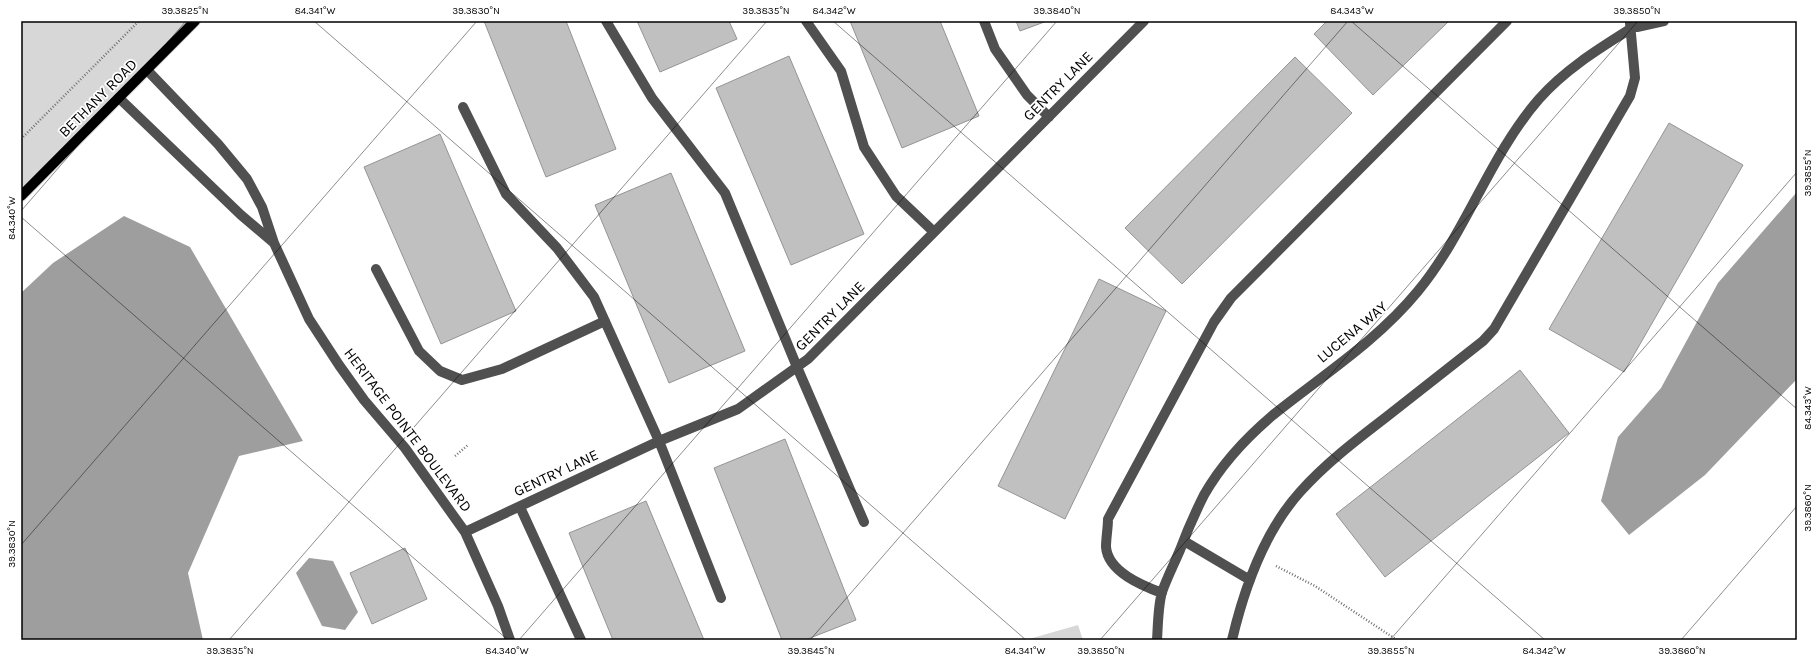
<svg xmlns="http://www.w3.org/2000/svg" width="1818" height="661" viewBox="0 0 1818 661" font-family="Karla,sans-serif">
  <style>
    .green { fill: #d7d7d7 }
    .water { fill: #9e9e9e }
    .building { fill: #c0c0c0; stroke: #949494 }
    .lines { fill: none; stroke-linecap: round; stroke-linejoin: round }
    .major-casing { stroke: #dbdbdb; stroke-width: 12 }
    .path { stroke: #727272; stroke-width: 2.5; stroke-dasharray: 1 2; stroke-linecap: butt }
    .minor { stroke: #505050; stroke-width: 10 }
    .major { stroke: #000; stroke-width: 10 }
    .ticks { fill: none; stroke: #000; stroke-width: 1; stroke-opacity: 0.45 }
    .labels { text-anchor: middle; stroke-width: 3.5; stroke-linejoin: round; paint-order: stroke }
    .street-label { font-size: 15px; fill: #000; stroke: #fff }
    .neatline { fill: none; stroke: #000; stroke-width: 1.5 }
    .ticks-label { font-size: 10px; text-anchor: middle; fill: #000 }
  </style>
  <rect width="100%" height="100%" fill="#fff"/>
  <path class="green" d="M21 21H195L21 196Z
    M1078 625 1083 640H1030L1029 639Z"/>
  <path class="water" d="M1797 192V379L1705 475 1629 535 1601 501 1618 437 1661 388 1718 283Z
    M124 216 190 247 303 441 239 456 188 573 203 640H21V293L53 263Z
    M309 558 333 561 358 612 345 630 322 626 296 573Z"/>
  <path class="building" d="M484 21H566L616 149 546 177Z
    M637 21H729L737 39 660 72Z
    M850 21H940L979 116 902 148Z
    M1016 21H1047L1020 31Z
    M1327 21H1449L1373 95 1314 34Z
    M789 56 864 234 791 265 716 88Z
    M1295 57 1352 113 1182 284 1125 228Z
    M1669 123 1743 165 1624 372 1549 329Z
    M440 134 516 311 441 344 364 167Z
    M671 173 745 351 669 383 595 205Z
    M1099 279 1166 311 1065 519 998 486Z
    M1520 370 1569 433 1385 577 1336 514Z
    M785 439 856 620 805 640H782L714 468Z
    M646 501 704 640H613L569 533Z
    M405 548 427 599 372 624 350 573Z"/>
  <g class="lines">
    <g class="major-casing">
      <path id="major" d="M21 196 195 21"/>
    </g>
    <path class="path" d="M21 139 139 21
      M455 456 468 445
      M1276 566 1315 586 1397 640"/>
    <path class="minor" d="M606 21 652 98 725 193 797 367 864 522
      M806 21 841 71 864 147 896 196 934 232
      M984 21 995 49 1027 95 1049 117
      M1637 27 1664 21
      M147 70 218 144 247 179 262 207 274 243 309 319 339 365 364 400 405 448 465 532 498 606 510 640
      M119 98 241 215 274 243
      M463 107 506 194 557 248 594 297 659 441 721 598
      M376 269 419 351 440 371 462 380 502 369 605 321
      M520 507 581 640
      M465 532 659 441 738 409 808 359 1144 21
      M1184 541 1250 580
      M1162 593C1143 586 1108 572 1106 547 1106 538 1108 528 1108 519L1214 322 1231 298 1507 21
      M1157 640C1158 625 1158 606 1162 592 1167 578 1174 564 1180 550 1187 531 1195 513 1204 495 1221 465 1247 437 1273 415 1323 375 1377 341 1418 291 1466 233 1490 155 1539 99 1568 66 1607 44 1643 21
      M1232 640C1244 589 1264 532 1300 492 1325 464 1355 441 1385 418 1417 393 1450 367 1483 341L1494 329 1630 96 1635 78 1630 23"/>
    <use href="#major" class="major"/>
  </g>
  <path class="ticks" d="M314 21 1026 640M833 21 1545 640M1351 21 1797 409M21 211 186 21M21 217 508 640M21 545 477 21M229 640 767 21M519 640 1057 21M810 640 1348 21M1100 640 1638 21M1390 640 1797 172M1681 640 1797 506"/>
  <g class="labels">
    <g class="street-label">
      <text transform="translate(1058 86) rotate(-45)" y="5">GENTRY LANE</text>
      <text transform="translate(98 98) rotate(-45)" y="5">BETHANY ROAD</text>
      <text transform="translate(830 316) rotate(-45)" y="5">GENTRY LANE</text>
      <text transform="translate(1352 332) rotate(-40)" y="5">LUCENA WAY</text>
      <text transform="translate(408 430) rotate(53)" y="5">HERITAGE POINTE BOULEVARD</text>
      <text transform="translate(556 473) rotate(-25)" y="5">GENTRY LANE</text>
    </g>
  </g>
  <rect width="1818" height="661" fill="none" stroke="#ffffff" stroke-width="44"/>
  <rect x="22" y="22" width="1774" height="617" class="neatline"/>
  <g class="ticks-label">
    <text x="185" y="14">39.3825°N</text>
    <text x="315" y="14">84.341°W</text>
    <text x="476" y="14">39.3830°N</text>
    <text x="766" y="14">39.3835°N</text>
    <text x="834" y="14">84.342°W</text>
    <text x="1057" y="14">39.3840°N</text>
    <text x="1352" y="14">84.343°W</text>
    <text x="1637" y="14">39.3850°N</text>
    <text transform="translate(1807 173) rotate(-90)" y="4">39.3855°N</text>
    <text transform="translate(11 218) rotate(-90)" y="4">84.340°W</text>
    <text transform="translate(1807 408) rotate(-90)" y="4">84.343°W</text>
    <text transform="translate(1807 508) rotate(-90)" y="4">39.3860°N</text>
    <text transform="translate(11 544) rotate(-90)" y="4">39.3830°N</text>
    <text x="230" y="654">39.3835°N</text>
    <text x="507" y="654">84.340°W</text>
    <text x="811" y="654">39.3845°N</text>
    <text x="1025" y="654">84.341°W</text>
    <text x="1101" y="654">39.3850°N</text>
    <text x="1391" y="654">39.3855°N</text>
    <text x="1544" y="654">84.342°W</text>
    <text x="1682" y="654">39.3860°N</text>
  </g>
</svg>
